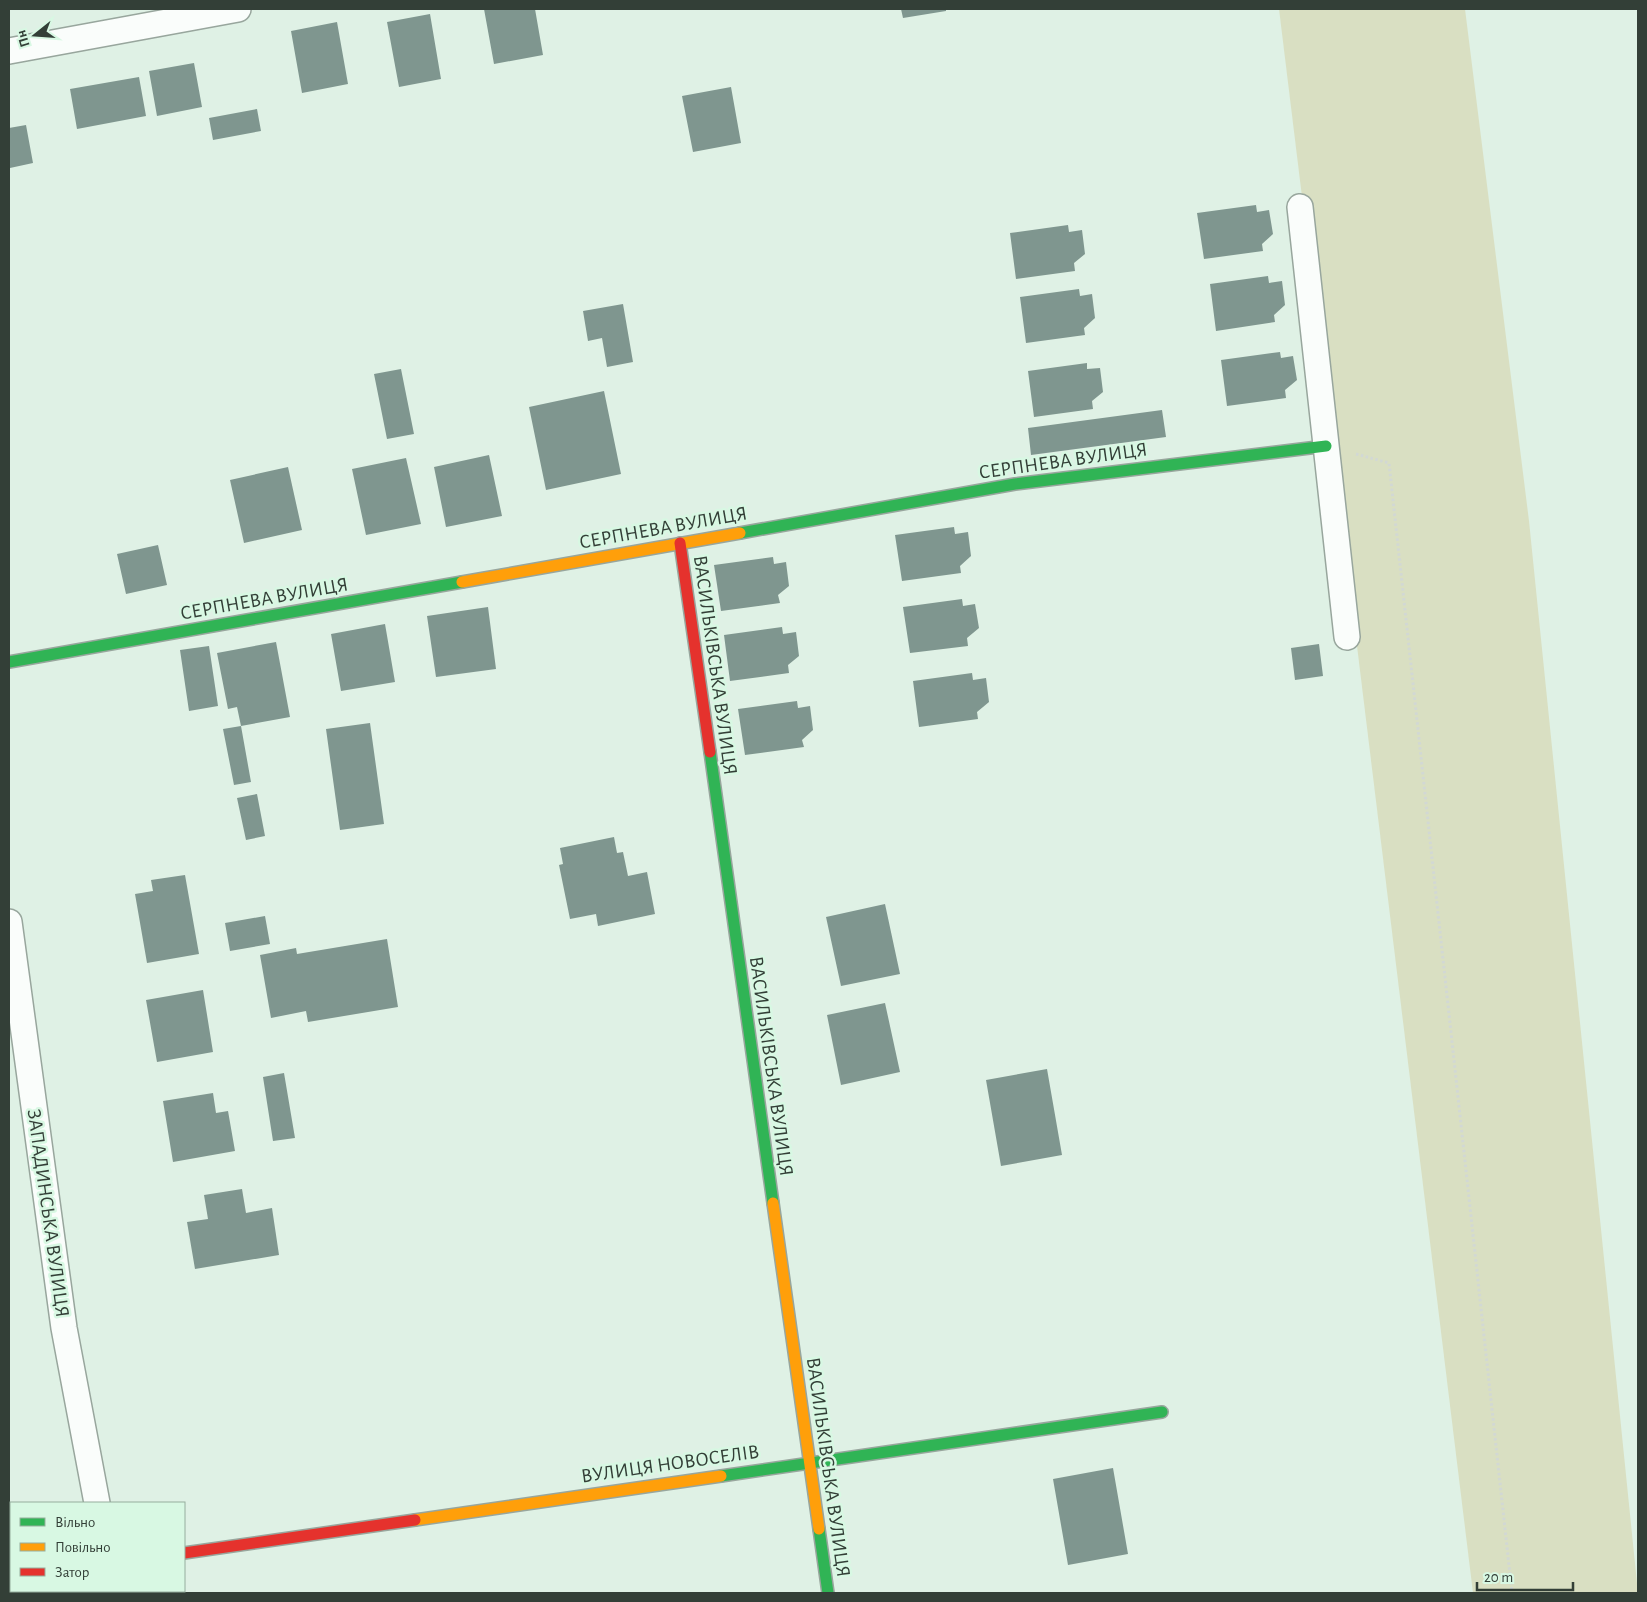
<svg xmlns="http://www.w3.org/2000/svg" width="1647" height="1602" viewBox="0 0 1647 1602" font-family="'Alegreya Sans',sans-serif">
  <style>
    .green { fill: #d9dfc2 }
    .building { fill: #7f968f }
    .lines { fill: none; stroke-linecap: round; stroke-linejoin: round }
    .street-casing { stroke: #98a69d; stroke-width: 28 }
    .fast-casing { stroke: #98a69d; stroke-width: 14 }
    .slow-casing { stroke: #98a69d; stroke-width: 14 }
    .jam-casing { stroke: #98a69d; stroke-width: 14 }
    .path { stroke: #d2d8d4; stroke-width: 3; stroke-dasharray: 2.5 2.5; stroke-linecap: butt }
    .street { stroke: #fafdfb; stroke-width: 25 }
    .fast { stroke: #30b455; stroke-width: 11 }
    .slow { stroke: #ff9f0a; stroke-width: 11 }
    .jam { stroke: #e5322d; stroke-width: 11 }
    .labels { text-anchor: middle; stroke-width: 5; stroke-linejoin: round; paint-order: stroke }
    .street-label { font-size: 20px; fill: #333f37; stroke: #d8f8e3 }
  </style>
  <rect width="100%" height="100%" fill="#dff1e5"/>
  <path class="green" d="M1279 9H1465L1529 521 1638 1593H1473Z"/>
  <path class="building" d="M484 9H535L543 55 494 64Z
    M901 9H946V11L903 18Z
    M430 14 441 79 399 87 387 22Z
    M337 22 348 84 302 93 291 31Z
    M194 63 202 107 157 116 149 71Z
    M139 77 146 116 77 129 70 89Z
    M731 87 741 143 693 152 682 96Z
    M257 109 261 131 213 140 209 118Z
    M26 125 33 163 10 168 9 128Z
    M1256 205 1257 212 1269 210 1273 234 1262 244 1263 251 1204 259 1197 213Z
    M1068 225 1069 232 1082 230 1085 254 1074 263 1075 271 1016 279 1010 233Z
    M1268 276 1269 283 1282 281 1285 305 1274 315 1275 322 1216 331 1210 284Z
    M1079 289 1080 296 1092 294 1095 318 1084 328 1085 335 1026 343 1020 297Z
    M623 304 633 362 607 367 602 338 588 341 583 311Z
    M1280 352 1281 358 1293 356 1297 380 1285 390 1286 398 1227 406 1221 360Z
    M1087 363V369L1100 368 1103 392 1092 401 1093 409 1034 417 1028 371Z
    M401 369 414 434 387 439 374 374Z
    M604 391 621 474 546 490 529 407Z
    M1162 410 1166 437 1031 455 1028 428Z
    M489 455 502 516 446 527 434 467Z
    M406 458 421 524 366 535 352 469Z
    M288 467 302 530 244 543 230 480Z
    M954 527 955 534 968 532 971 556 960 566 961 573 902 581 895 535Z
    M158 545 167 585 126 594 117 554Z
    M773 557 774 564 786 562 789 586 778 595 780 603 721 611 714 565Z
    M962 599 963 606 975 604 979 628 967 638 968 646 910 653 903 607Z
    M488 607 496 669 436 677 427 616Z
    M385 624 395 682 341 691 331 634Z
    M782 627 783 634 796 632 799 656 788 665 789 673 730 681 724 635Z
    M276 642 290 717 241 726 237 707 228 709 217 653Z
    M1319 644 1323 676 1295 680 1291 648Z
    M209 646 218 706 189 711 180 650Z
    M972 673 973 680 986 678 989 702 977 712 978 719 919 727 913 681Z
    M797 701 798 708 810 706 813 730 802 740 804 747 745 755 738 709Z
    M370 723 384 824 340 830 326 729Z
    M241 726 251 782 234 785 223 729Z
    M257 794 265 836 246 840 237 798Z
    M614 837 617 853 623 852 628 876 647 872 655 914 598 926 596 914 570 919 559 865 563 864 560 848Z
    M185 875 199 954 147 963 135 894 153 891 151 880Z
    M885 904 900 974 841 986 826 917Z
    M265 916 270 944 230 951 225 923Z
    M387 939 398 1007 308 1022 306 1011 271 1018 260 955 296 948 297 954Z
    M203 990 213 1052 157 1062 146 1000Z
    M885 1003 900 1072 841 1085 827 1015Z
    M1047 1069 1062 1155 1001 1166 986 1080Z
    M284 1073 295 1138 273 1141 263 1077Z
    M213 1093 216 1113 228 1111 235 1151 173 1162 163 1101Z
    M242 1189 246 1213 272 1208 279 1255 195 1269 187 1222 208 1219 204 1195Z
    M1113 1468 1128 1554 1068 1565 1053 1479Z"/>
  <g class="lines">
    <g class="street-casing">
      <path id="street" d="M9 51 238 9
        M1300 207 1347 637
        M9 922 64 1328 97 1503
        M113 1591V1593"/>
    </g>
    <g class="fast-casing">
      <path id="fast" d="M740 533 1015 484 1326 446
        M9 662 462 582
        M710 752 773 1203
        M721 1476 1162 1412
        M819 1529 828 1593"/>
    </g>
    <g class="slow-casing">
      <path id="slow" d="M462 582 740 533
        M773 1203 819 1529
        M415 1520 721 1476"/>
    </g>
    <g class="jam-casing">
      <path id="jam" d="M680 543 710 752
        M184 1553 415 1520"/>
    </g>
    <path class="path" d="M1356 454 1389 463 1512 1593"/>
    <use href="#street" class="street"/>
    <use href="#fast" class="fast"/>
    <use href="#slow" class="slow"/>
    <use href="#jam" class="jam"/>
  </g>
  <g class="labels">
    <g class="street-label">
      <text transform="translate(1063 460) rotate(-8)" y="7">СЕРПНЕВА ВУЛИЦЯ</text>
      <text transform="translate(663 527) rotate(-10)" y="7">СЕРПНЕВА ВУЛИЦЯ</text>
      <text transform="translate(264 598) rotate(-10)" y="7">СЕРПНЕВА ВУЛИЦЯ</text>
      <text transform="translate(716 665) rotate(82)" y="7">ВАСИЛЬКІВСЬКА ВУЛИЦЯ</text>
      <text transform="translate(772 1066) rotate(82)" y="7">ВАСИЛЬКІВСЬКА ВУЛИЦЯ</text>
      <text transform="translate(49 1213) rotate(82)" y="7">ЗАПАДИНСЬКА ВУЛИЦЯ</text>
      <text transform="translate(670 1463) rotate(-8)" y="7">ВУЛИЦЯ НОВОСЕЛІВ</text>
      <text transform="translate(829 1467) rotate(82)" y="7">ВАСИЛЬКІВСЬКА ВУЛИЦЯ</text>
    </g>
  </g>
  <rect width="1647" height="1602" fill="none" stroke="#333f37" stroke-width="20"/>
  <rect x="10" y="1502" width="175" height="90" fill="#d8f8e3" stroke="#96ae9e"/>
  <rect x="20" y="1518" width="25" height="8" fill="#30b455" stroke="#96ae9e"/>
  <text x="55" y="1527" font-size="15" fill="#333f37">Вільно</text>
  <rect x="20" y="1543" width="25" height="8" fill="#ff9f0a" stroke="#96ae9e"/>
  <text x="55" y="1552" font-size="15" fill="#333f37">Повільно</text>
  <rect x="20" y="1568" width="25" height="8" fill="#e5322d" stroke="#96ae9e"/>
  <text x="55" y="1577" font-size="15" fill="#333f37">Затор</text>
  <g transform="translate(35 35) rotate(253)" stroke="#d8f8e3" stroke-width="4" paint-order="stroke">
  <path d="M0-4L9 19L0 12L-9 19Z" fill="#333f37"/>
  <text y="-8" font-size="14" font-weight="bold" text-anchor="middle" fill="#333f37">Пн</text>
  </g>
  <path d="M1477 1582v8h96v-8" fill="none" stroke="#333f37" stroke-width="2.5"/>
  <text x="1484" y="1582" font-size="15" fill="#333f37" stroke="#d8f8e3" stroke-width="4" paint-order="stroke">20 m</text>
</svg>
